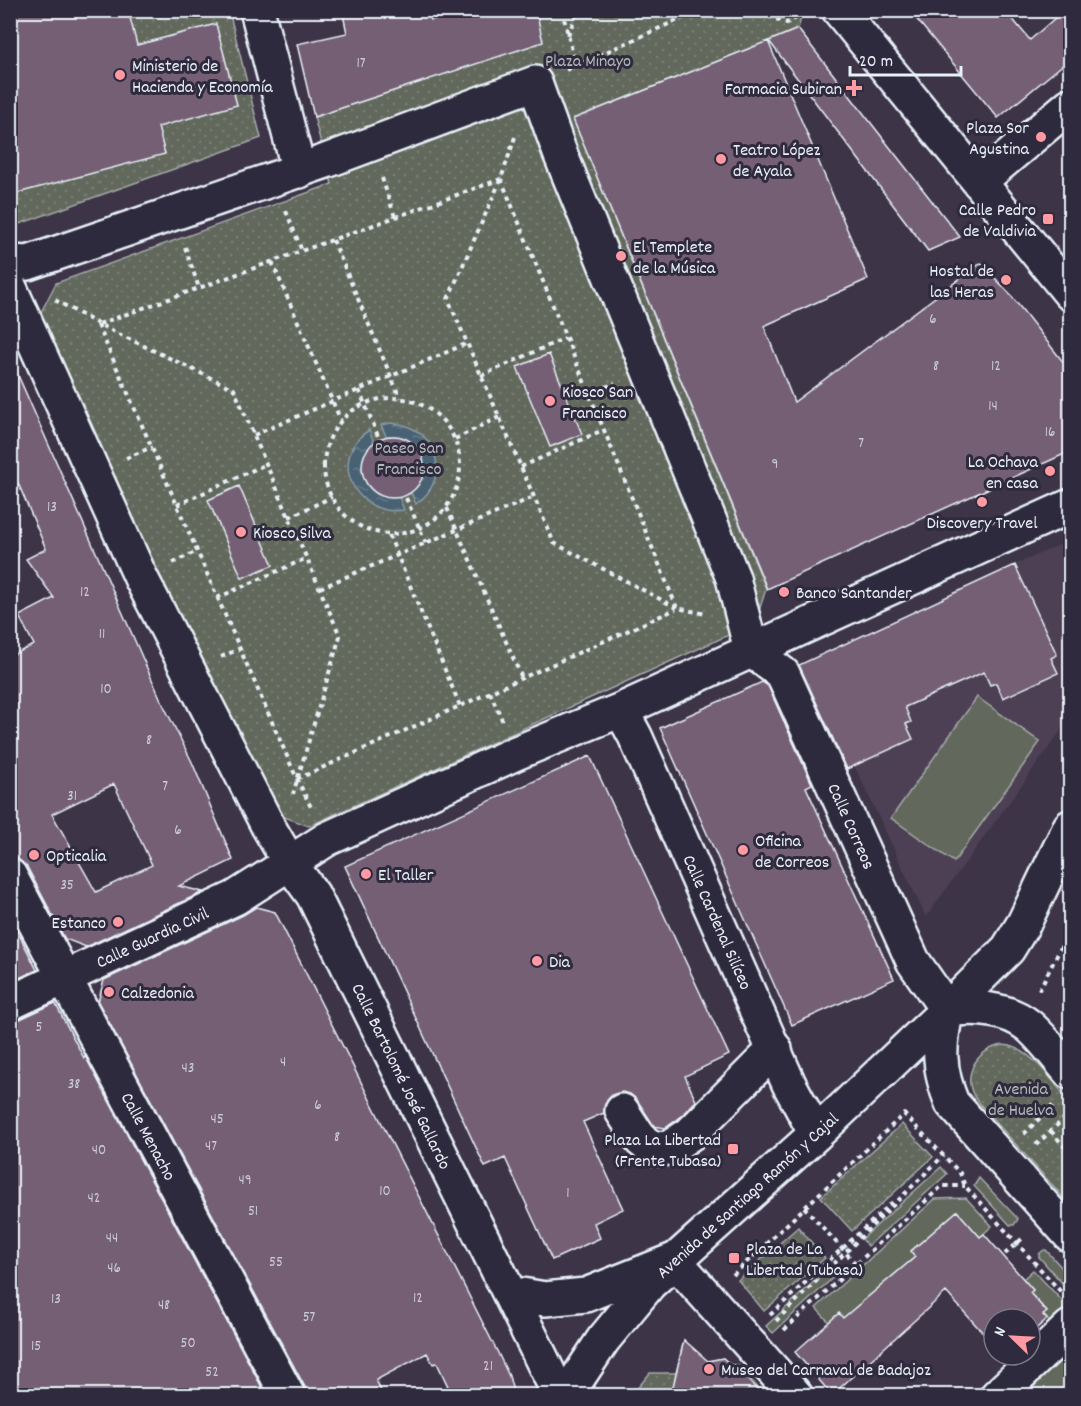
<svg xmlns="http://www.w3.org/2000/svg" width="1081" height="1406" viewBox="0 0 1081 1406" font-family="Dekko,sans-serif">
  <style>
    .built { fill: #4e4155 }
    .grass { fill: #62685b; stroke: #a5acaa; stroke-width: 1.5 }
    .park { fill: url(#park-dots); stroke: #a5acaa; stroke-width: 1.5 }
    .water { fill: url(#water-ripples); stroke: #899ba8; stroke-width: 1.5 }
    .building { fill: #755e74; stroke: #e8f1f8; stroke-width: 1.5; fill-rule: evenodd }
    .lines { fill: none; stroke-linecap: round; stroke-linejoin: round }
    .minor-casing { stroke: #e8f1f8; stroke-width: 38 }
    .path { stroke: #e8f1f8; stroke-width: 4; stroke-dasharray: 4.5 4.5; stroke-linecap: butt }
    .minor { stroke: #2f2a3d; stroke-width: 33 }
    .poi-dot { fill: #ff9aa2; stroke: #2f2a3d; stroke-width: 2 }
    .labels { text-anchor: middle; stroke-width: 6; stroke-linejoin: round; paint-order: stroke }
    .number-label { font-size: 15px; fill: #cbccd7 }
    .park-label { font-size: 18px; fill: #b2bab9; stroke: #2f2a3d }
    .poi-label { font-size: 18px; fill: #e8f1f8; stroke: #2f2a3d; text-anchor: start }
    .street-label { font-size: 18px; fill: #e8f1f8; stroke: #2f2a3d }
  </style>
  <defs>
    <pattern id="park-dots" width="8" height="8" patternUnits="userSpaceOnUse" patternTransform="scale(1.5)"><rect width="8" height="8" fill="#62685b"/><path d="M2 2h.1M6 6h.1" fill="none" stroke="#787e73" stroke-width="1.8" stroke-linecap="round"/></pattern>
    <pattern id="water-ripples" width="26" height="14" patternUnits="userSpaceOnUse" patternTransform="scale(1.5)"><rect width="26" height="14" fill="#4a6273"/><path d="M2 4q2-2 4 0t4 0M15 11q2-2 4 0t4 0" fill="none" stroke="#647988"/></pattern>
  </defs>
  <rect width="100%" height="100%" fill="#3d3448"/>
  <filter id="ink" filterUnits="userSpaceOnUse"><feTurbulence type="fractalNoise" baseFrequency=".0167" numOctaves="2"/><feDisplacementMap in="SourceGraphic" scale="12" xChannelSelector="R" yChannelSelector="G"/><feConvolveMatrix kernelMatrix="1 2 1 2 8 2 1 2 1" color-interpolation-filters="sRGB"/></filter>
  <g filter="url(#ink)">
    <path class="built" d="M1070 540V708L1060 732 926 917 805 661Z"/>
    <path class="grass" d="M977 697 1040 742 954 862 891 818Z
      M941 1167 947 1174 868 1246 862 1239Z
      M979 1178 1018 1219 1014 1225H1010L974 1186Z
      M966 1198 992 1226 980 1237 957 1211 911 1251 915 1257 843 1318 839 1313 829 1322 816 1308 935 1199Z
      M1044 1250H1046L1070 1277V1292L1039 1257V1254Z
      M830 1267 836 1275 773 1333 766 1326Z
      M1033 1270 1069 1308 1051 1324 1043 1315 1047 1312 1030 1293 1033 1290 1023 1279Z
      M1070 1350V1384L1051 1395H1047L1042 1391 1037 1395 1020 1396Z"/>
    <path class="park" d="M10 11H229L261 138 11 227Z
      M536 11H803L798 29 573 119 766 589 755 623 309 826 257 807 38 318 56 283 332 184 314 117 427 80Z
      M1003 1045C1031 1047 1053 1082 1070 1102V1205L978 1102C959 1079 975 1049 1003 1045Z
      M902 1124 933 1157 852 1231 821 1197Z
      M798 1227 825 1258 764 1311 738 1280Z
      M684 1340 707 1361 723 1358 731 1365H737L765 1395 631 1396 650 1373H676Z"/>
    <path class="water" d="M391 423C436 425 454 477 416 504L411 492C437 469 420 432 386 436L381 425Z
      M369 430 374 442C350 465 364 502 399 497L404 510C355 518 326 458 369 430Z"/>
    <path class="building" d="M10 10H128L137 45 216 24 237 105 158 127 165 154 10 195Z
      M342 10H427L431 20 460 10H536L543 42 314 117 297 44 347 33Z
      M909 10H1005L1030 40 1064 10H1071V58L998 118Z
      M798 29 885 141 960 237 928 251 769 41Z
      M768 41 868 279 764 326 794 402 981 263 1009 293 1071 372V451L767 589 573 119Z
      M549 354 582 434 550 447 517 367Z
      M10 357 161 700 192 762 233 860 179 886 203 892 86 947 65 939 27 867 19 860 10 857V656L34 645 19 616 54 598 26 559 46 549 18 483 10 486ZM114 784 152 865 96 892 52 814Z
      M362 467a31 31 0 1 1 62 0a31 31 0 1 1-62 0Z
      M239 486 273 565 242 578 208 500Z
      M1015 565 1057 655 1051 658 1058 673 1003 698 996 683 990 685 984 672 905 707 911 722 906 724 913 739 847 769 799 665Z
      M762 682 768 686 812 784 806 787 894 979 792 1025 660 728Z
      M590 756 729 1055 685 1076 696 1101 678 1119 665 1128 654 1126 637 1100 630 1094 622 1092 612 1095 606 1102 604 1113 583 1122 623 1209 594 1223 600 1238 552 1260 505 1158 485 1167 345 866Z
      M256 907 275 912 498 1353 509 1376 514 1395H452L437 1363 433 1364 427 1353 376 1380 383 1395H307L305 1387 98 1002 104 980 243 915Z
      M10 917 37 970 10 982Z
      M55 1003 84 1058 85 1056 266 1395H10V1021L18 1020Z
      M957 1211 980 1237 984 1234 1033 1290 1030 1293 1047 1312 1043 1315 1047 1319 1030 1334V1319H994V1345L946 1292 832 1395 795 1352 839 1313 843 1318 915 1257 911 1251Z
      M684 1340 708 1361 723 1358 731 1365H737L761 1395H671Z"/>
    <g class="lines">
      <g class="minor-casing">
        <path id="minor" d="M257 10 299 171
          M839 10 1070 293
          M979 182 1070 105
          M10 262 28 263 326 161 535 83 560 153 733 578 751 650
          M10 288 141 578 268 826 289 862 313 895 560 1396
          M751 650 783 674 913 961 947 1010
          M621 710 635 736 789 1084 816 1134
          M10 876 288 1396
          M10 1003 235 898 327 839 516 753 621 710 1070 506
          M947 1010C938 1046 938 1069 952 1103L1070 1235
          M947 1010C973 1006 1007 1008 1029 1026 1044 1039 1057 1057 1070 1072
          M622 1111 641 1140 649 1146 658 1149 669 1148 690 1134 775 1049
          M510 1293 545 1299 586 1295 674 1260 796 1396
          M566 1396 603 1340 650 1283 816 1134 947 1010 1008 949 1024 923 1070 827
          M997 1396 1070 1327"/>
      </g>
      <path class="path" d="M562 10 576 67
        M751 10 787 23 805 13
        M568 35 578 10
        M566 70 700 10
        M515 137 501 179 448 299 554 543 677 608 706 614
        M382 178 395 217
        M501 179 677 608
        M286 211 302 251
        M333 240 400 398
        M185 247 199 288
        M272 262 341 421
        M55 300 98 324 234 389 340 636 293 794
        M99 324 501 179
        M98 325 297 779 311 807
        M481 376 565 338
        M359 390 378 436
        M589 394 615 383
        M324 466a68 68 0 1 1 136 0a68 68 0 1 1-136 0Z
        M254 435 468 343
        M455 439 499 417
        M126 458 152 447
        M521 467 603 430
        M406 498 426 543
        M177 505 266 464
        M447 508 522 678
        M289 517 332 497
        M389 535 460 706
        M173 563 197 551
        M320 588 534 497
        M217 598 307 558
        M221 657 239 649
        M490 692 503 722
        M297 779 676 609
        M1039 990 1070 930
        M1051 1131 1070 1153
        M1024 1134 1055 1103
        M1036 1145 1070 1113
        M804 1207 856 1264
        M1005 1254 1025 1236
        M733 1275 904 1114 960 1173 965 1186 1062 1293
        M770 1315 895 1200
        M776 1321 944 1155
        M784 1330 942 1186H965"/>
      <use href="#minor" class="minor"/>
    </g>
  </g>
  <g class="poi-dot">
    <circle cx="120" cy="75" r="6"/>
    <path d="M851 79h6v6h6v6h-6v6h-6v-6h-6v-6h6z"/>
    <circle cx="1041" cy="137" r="6"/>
    <circle cx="721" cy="159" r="6"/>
    <rect x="1042" y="213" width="12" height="12" rx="3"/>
    <circle cx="621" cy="256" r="6"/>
    <circle cx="1006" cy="280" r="6"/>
    <circle cx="550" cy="401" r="6"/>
    <circle cx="1050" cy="471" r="6"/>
    <circle cx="982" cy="502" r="6"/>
    <circle cx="241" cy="532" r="6"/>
    <circle cx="784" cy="592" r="6"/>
    <circle cx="743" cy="850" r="6"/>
    <circle cx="34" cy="855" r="6"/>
    <circle cx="366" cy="874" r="6"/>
    <circle cx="118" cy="922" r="6"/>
    <circle cx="537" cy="961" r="6"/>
    <circle cx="109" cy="992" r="6"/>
    <rect x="727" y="1143" width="12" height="12" rx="3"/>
    <rect x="728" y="1252" width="12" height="12" rx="3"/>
    <circle cx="709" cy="1369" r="6"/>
  </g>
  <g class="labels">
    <g class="number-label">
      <text x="361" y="67">17</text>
      <text x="933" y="323">6</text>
      <text x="936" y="370">8</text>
      <text x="996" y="370">12</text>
      <text x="993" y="410">14</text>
      <text x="1050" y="436">16</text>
      <text x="861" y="447">7</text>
      <text x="775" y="468">9</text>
      <text x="52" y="511">13</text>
      <text x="85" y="596">12</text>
      <text x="102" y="638">11</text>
      <text x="106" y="693">10</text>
      <text x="149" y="744">8</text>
      <text x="165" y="790">7</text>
      <text x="72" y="800">31</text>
      <text x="178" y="834">6</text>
      <text x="67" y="889">35</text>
      <text x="39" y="1031">5</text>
      <text x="283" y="1066">4</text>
      <text x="188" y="1072">43</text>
      <text x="74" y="1088">38</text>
      <text x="318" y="1109">6</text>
      <text x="217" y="1123">45</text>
      <text x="337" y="1141">8</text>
      <text x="211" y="1150">47</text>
      <text x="99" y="1154">40</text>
      <text x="245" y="1184">49</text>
      <text x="385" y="1195">10</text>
      <text x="568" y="1197">1</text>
      <text x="94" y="1202">42</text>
      <text x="253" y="1215">51</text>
      <text x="112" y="1242">44</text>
      <text x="276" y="1266">55</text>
      <text x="114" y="1272">46</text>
      <text x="418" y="1302">12</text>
      <text x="56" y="1303">13</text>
      <text x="164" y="1309">48</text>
      <text x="309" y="1321">57</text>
      <text x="188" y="1347">50</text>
      <text x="36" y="1350">15</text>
      <text x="488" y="1370">21</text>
      <text x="212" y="1376">52</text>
    </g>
    <g class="park-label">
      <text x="588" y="66">Plaza Minayo</text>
      <text x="409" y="453">Paseo San<tspan x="409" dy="21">Francisco</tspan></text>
      <text x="1021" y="1094">Avenida<tspan x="1021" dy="21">de Huelva</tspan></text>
    </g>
    <g class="poi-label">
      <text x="132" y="71">Ministerio de<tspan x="132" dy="21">Hacienda y Economía</tspan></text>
      <text x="842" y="94" text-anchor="end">Farmacia Subiran</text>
      <text x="1029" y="133" text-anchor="end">Plaza Sor<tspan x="1029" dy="21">Agustina</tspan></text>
      <text x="733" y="155">Teatro López<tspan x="733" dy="21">de Ayala</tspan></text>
      <text x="1036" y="215" text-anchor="end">Calle Pedro<tspan x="1036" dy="21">de Valdivia</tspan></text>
      <text x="633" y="252">El Templete<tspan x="633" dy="21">de la Música</tspan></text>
      <text x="994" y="276" text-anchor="end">Hostal de<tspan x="994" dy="21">las Heras</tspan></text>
      <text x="562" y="397">Kiosco San<tspan x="562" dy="21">Francisco</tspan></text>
      <text x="1038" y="467" text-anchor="end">La Ochava<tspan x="1038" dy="21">en casa</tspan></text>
      <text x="982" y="528" text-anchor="middle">Discovery Travel</text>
      <text x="253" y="538">Kiosco Silva</text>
      <text x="796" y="598">Banco Santander</text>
      <text x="755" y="846">Oficina<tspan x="755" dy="21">de Correos</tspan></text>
      <text x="46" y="861">Opticalia</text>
      <text x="378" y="880">El Taller</text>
      <text x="106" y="928" text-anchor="end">Estanco</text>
      <text x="549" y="967">Dia</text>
      <text x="121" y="998">Calzedonia</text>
      <text x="721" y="1145" text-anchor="end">Plaza La Libertad<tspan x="721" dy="21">(Frente Tubasa)</tspan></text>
      <text x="746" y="1254">Plaza de La<tspan x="746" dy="21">Libertad (Tubasa)</tspan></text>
      <text x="721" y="1375">Museo del Carnaval de Badajoz</text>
    </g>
    <g class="street-label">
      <text transform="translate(852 826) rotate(66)" y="6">Calle Correos</text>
      <text transform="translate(718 922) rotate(66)" y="6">Calle Cardenal Silíceo</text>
      <text transform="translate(152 937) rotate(-25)" y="6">Calle Guardia Civil</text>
      <text transform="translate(402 1076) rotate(64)" y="6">Calle Bartolomé José Gallardo</text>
      <text transform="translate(149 1136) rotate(62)" y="6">Calle Menacho</text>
      <text transform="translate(747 1195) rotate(-42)" y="6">Avenida de Santiago Ramón y Cajal</text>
    </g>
  </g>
  <rect width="1081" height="1406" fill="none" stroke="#2f2a3d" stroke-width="36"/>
  <rect x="18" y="18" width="1045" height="1370" fill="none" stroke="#e8f1f8" stroke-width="2" filter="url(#ink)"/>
  <g transform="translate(1012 1337) rotate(294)"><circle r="28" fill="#2f2a3d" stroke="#797a88" stroke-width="1.5"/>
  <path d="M0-4.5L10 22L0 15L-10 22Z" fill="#ff9aa2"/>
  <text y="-9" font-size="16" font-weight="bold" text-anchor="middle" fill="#e8f1f8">N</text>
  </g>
  <path d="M850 66v9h111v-9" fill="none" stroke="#e8f1f8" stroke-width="3"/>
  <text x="859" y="66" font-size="18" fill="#e8f1f8" stroke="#2f2a3d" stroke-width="4.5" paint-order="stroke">20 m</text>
</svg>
